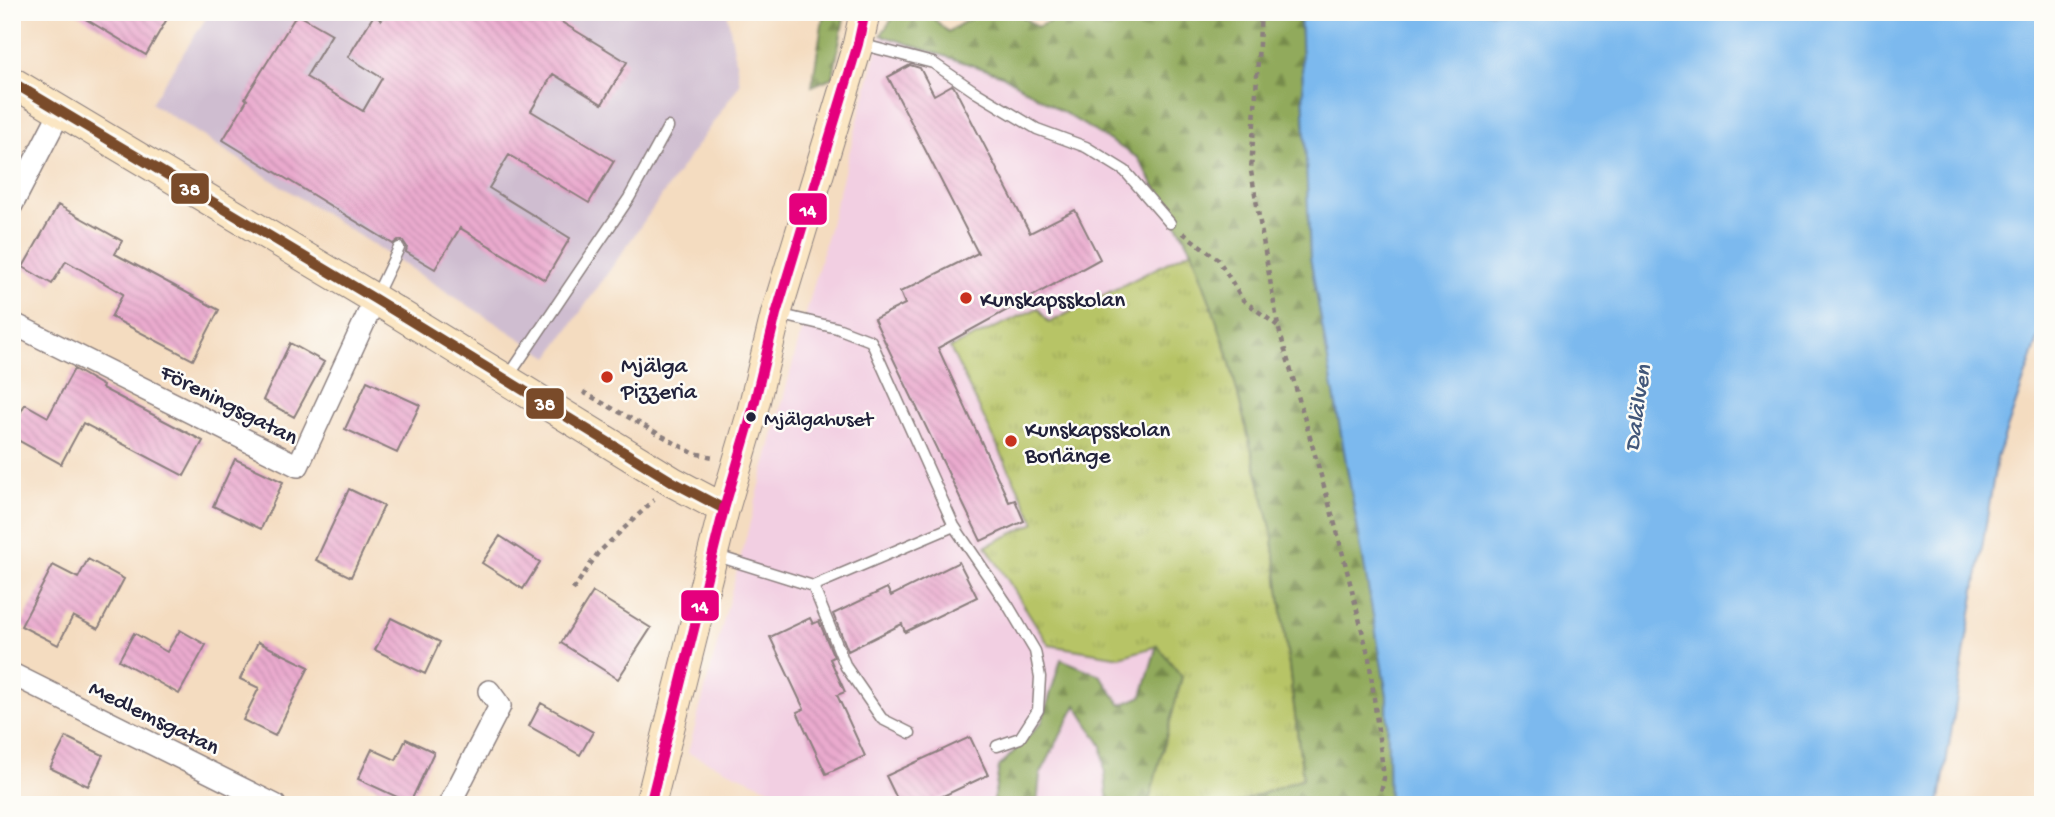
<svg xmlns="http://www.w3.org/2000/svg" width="2055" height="817" viewBox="0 0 2055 817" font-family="'Gochi Hand',sans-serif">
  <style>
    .built { fill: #f2cfe2 }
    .industrial { fill: #cfbdd0 }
    .grass { fill: url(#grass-tufts); stroke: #6c7350; stroke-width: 2 }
    .forest { fill: url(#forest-firs); stroke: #5a664b; stroke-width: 2 }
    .water { fill: #7cb9ee; stroke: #4f6e94; stroke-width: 2 }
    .building { fill: url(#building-back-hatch) }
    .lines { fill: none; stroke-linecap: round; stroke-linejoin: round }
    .lane-casing { stroke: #8b7f7e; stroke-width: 13 }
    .street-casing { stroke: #8b7f7e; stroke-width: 24 }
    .secondary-casing { stroke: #8b7f7e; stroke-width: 32 }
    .path { stroke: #8b7f7e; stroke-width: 4.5; stroke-dasharray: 5 5; stroke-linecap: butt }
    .lane { stroke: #fff; stroke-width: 10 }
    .street { stroke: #fff; stroke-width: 21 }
    .secondary { stroke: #fbe6c3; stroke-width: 30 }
    .bus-1-casing { stroke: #fdfcf7; stroke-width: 16 }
    .bus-2-casing { stroke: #fdfcf7; stroke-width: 16 }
    .bus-1 { stroke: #7a4b2a; stroke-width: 10 }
    .bus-2 { stroke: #e5007d; stroke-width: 10 }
    .poi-dot { fill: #c8321e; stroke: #fdfcf7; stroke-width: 2.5 }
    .bus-dot { fill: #22223b; stroke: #fdfcf7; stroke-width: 2.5 }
    .labels { text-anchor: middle; stroke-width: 5; stroke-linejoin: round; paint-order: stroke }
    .bus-label { font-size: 21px; fill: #22223b; stroke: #fdfcf7; text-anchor: start }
    .poi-label { font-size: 23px; fill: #22223b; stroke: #fdfcf7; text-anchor: start }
    .street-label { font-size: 23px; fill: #22223b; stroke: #fdfcf7 }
    .water-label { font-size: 24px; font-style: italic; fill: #42577a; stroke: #fdfcf7 }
    .line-badge { stroke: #fdfcf7; stroke-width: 2.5 }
    .badge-label { font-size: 19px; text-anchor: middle; font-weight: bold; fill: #fff }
  </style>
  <defs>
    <pattern id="grass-tufts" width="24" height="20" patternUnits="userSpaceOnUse" patternTransform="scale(1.75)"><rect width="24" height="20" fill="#b7c466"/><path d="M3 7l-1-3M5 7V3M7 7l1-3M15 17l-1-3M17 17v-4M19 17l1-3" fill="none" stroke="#9da859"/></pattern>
    <pattern id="forest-firs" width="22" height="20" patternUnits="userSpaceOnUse" patternTransform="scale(1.75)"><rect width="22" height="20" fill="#91aa5b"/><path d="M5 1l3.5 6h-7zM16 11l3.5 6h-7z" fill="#768a4c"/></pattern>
    <pattern id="building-back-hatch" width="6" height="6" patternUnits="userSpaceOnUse" patternTransform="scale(1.75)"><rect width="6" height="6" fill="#eaaace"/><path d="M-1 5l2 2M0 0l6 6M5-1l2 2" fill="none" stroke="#c892b2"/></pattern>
  </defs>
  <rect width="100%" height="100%" fill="#fdfcf7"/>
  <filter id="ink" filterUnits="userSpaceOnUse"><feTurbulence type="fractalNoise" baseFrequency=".0143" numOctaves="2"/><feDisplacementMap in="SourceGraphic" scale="14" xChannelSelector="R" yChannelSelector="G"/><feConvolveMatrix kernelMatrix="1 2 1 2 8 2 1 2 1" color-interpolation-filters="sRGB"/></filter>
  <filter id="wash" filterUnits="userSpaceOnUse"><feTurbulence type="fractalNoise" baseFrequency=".00686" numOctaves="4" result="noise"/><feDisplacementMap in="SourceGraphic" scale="28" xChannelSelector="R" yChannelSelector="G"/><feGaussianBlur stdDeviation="1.57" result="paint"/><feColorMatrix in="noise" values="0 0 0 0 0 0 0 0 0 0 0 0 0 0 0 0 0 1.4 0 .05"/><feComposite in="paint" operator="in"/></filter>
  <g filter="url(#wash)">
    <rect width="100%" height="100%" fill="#f4dcc0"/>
    <path class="built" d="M881 35 1002 75 1138 157 1192 250 1227 351 1272 531 1233 805H808L688 753Z"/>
    <path class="industrial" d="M210 12H727L740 84 549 357 151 103Z"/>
    <path class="grass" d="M1192 250 1227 351 1272 531 1303 778 1233 805H1148L1181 677 1157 646 1120 657 1049 645 986 546 1035 523 950 348 1038 308 1049 323Z"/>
    <path class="forest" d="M824 12H845L833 77 812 86Z
      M897 12H927L948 32C968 19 987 7 1012 12 1020 14 1030 22 1037 27L1071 12H1087L1132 20 1128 12H1196L1207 18 1209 12H1300L1310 257 1387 695 1389 805H1233L1303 778 1272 532 1227 351 1192 250 1138 158 1002 75 881 35Z
      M1157 645 1182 677 1148 805H1108L1102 746 1076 705 1040 775 1037 805H993L999 767 1042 722 1061 659 1100 675 1121 705 1142 696Z"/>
    <path class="water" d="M1300 12H2043V325L1997 458 1939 805H1389L1387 695 1310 257Z"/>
    <g id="blocks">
      <path class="building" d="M74 12H171L146 55Z
        M386 12H545L627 62 602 104 553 74 531 111 614 161 589 203 509 155 489 188 570 238 545 280 460 228 435 269 406 252 407 247 403 241 398 240 393 244 223 140 247 100 245 98 297 14 332 34 306 77 363 111 382 78 348 57 374 15 381 20Z
        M910 65 920 68 934 95 952 85 954 87 1030 233 1075 210 1100 259 938 348 1009 502 1015 500 1024 521 981 541 874 319 905 304 900 292 978 253 888 77Z
        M58 205 122 241 115 254 219 310 193 360 111 317 123 294 66 261 52 284 23 267Z
        M290 343 324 362 294 417 263 400Z
        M74 369 103 386 102 388 203 441 184 476 83 423 61 464 12 437V428L25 404 48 417Z
        M367 381 420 405 397 453 345 429Z
        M235 459 283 482 261 529 213 506Z
        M349 489 384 506 351 577 316 560Z
        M500 536 540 562 523 589 482 563Z
        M88 559 124 579 98 629 73 616 58 645 21 626 53 565 78 578Z
        M959 562 977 597 905 632 902 624 848 651 833 614 887 588 891 596Z
        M593 592 651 628 618 679 561 643Z
        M391 618 440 642 425 674 375 650Z
        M810 618 813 624 819 621 834 657 830 659 845 692 837 695 865 756 826 774 797 712 804 709 770 637Z
        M180 630 206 645 179 694 119 660 134 633 167 652Z
        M258 642 309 667 275 736 243 720 259 688 240 679Z
        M541 703 593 732 580 755 529 726Z
        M66 737 103 755 88 786 50 768Z
        M970 737 988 775 924 805H900L886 776Z
        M406 739 434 752 410 803 358 779 372 749 396 760Z"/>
    </g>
  </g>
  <g filter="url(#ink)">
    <use href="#blocks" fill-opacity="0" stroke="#8b7f7e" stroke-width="2"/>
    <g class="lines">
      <g class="lane-casing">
        <path id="lane" d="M860 44 933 63 977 93 1037 129 1086 147 1125 171 1170 223
          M376 296 399 248
          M778 314 837 328 871 341 954 526 813 586
          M508 377 629 198 668 127
          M954 526 1009 607 1035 651 1040 677 1038 710 1020 738 997 746
          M714 555 813 586 846 667 882 719 910 733"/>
      </g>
      <g class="street-casing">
        <path id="street" d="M12 205 61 110
          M12 323 298 466 375 299
          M12 674 275 805
          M449 805 500 706 489 691"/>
      </g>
      <g class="secondary-casing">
        <path id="secondary" d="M12 82 375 299 673 482 724 509
          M650 805 724 509 751 417 776 314 858 44 865 12"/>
      </g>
      <path class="path" d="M1261 12 1251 171 1278 326 1338 535 1369 658 1384 778 1378 805
        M1183 233 1218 259 1243 300 1278 326
        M583 392 693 453 713 457
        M573 590 598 553 654 500"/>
      <use href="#lane" class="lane"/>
      <use href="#street" class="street"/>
      <use href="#secondary" class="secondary"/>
      <g class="bus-1-casing">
        <path id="bus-1" d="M12 82 375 299 673 482 724 509"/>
      </g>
      <g class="bus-2-casing">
        <path id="bus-2" d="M650 805 724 509 751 417 776 314 858 44 865 12"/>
      </g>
      <use href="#bus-1" class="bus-1"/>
      <use href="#bus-2" class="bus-2"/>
    </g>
  </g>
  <g class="poi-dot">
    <circle cx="966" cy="298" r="7"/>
    <circle cx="607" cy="377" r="7"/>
    <circle cx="1011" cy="441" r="7"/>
  </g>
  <circle class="bus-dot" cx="751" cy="417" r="6"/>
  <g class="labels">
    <g class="bus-label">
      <text x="764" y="425">Mjälgahuset</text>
    </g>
    <g class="poi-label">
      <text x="980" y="306">Kunskapsskolan</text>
      <text x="621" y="372">Mjälga<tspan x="621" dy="26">Pizzeria</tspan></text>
      <text x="1025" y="436">Kunskapsskolan<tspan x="1025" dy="26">Borlänge</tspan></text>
    </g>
    <g class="street-label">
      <text transform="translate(230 403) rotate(27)" y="8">Föreningsgatan</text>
      <text transform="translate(155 716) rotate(26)" y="8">Medlemsgatan</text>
    </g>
    <g class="water-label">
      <text transform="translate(1636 408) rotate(-82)" y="8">Dalälven</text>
    </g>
  </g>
  <g class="line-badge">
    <rect x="170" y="172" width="40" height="33" rx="7" fill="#7a4b2a"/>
    <rect x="788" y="192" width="40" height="34" rx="7" fill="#e5007d"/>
    <rect x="525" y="387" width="40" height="33" rx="7" fill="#7a4b2a"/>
    <rect x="680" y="589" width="40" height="33" rx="7" fill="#e5007d"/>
  </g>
  <g class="badge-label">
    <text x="190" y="195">38</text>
    <text x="808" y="216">14</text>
    <text x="545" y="410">38</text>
    <text x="700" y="612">14</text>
  </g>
  <rect width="2055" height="817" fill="none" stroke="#fdfcf7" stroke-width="42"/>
</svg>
